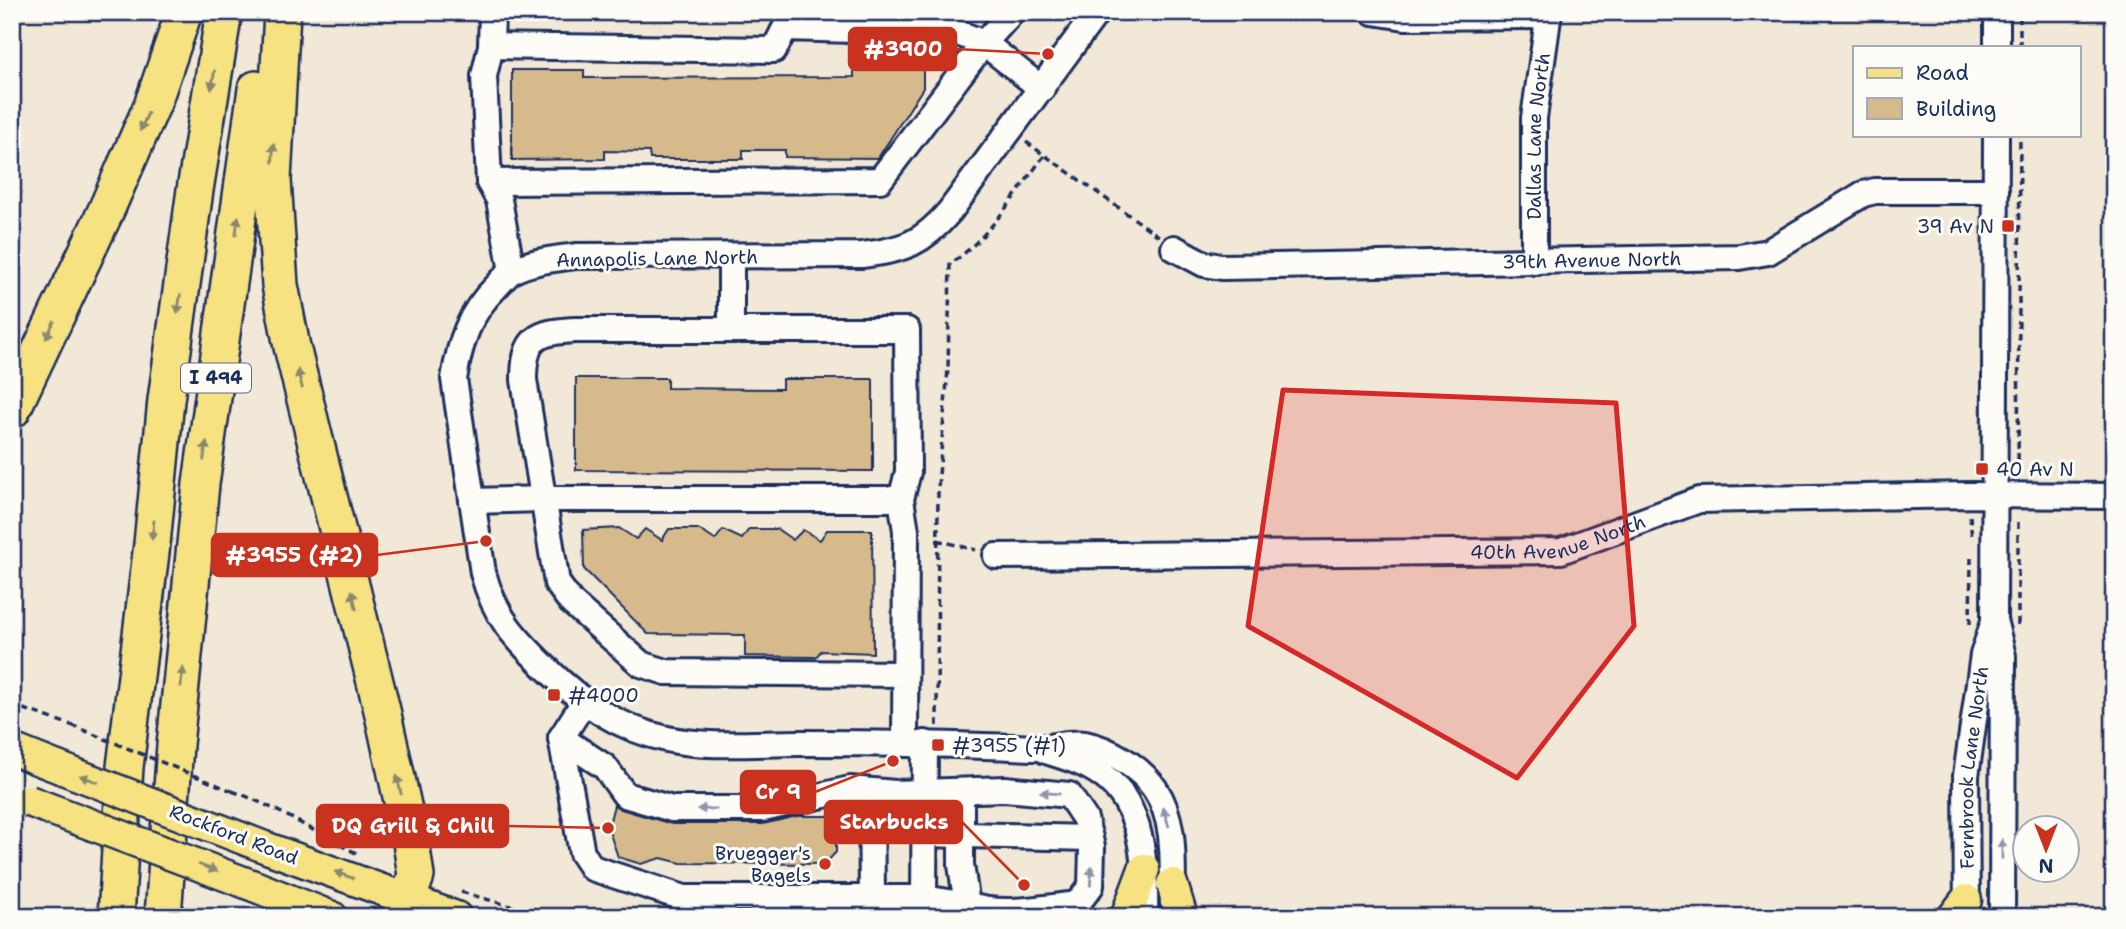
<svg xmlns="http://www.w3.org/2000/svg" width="2126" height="929" viewBox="0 0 2126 929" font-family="'Shantell Sans',sans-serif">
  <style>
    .building { fill: #d7ba8c; stroke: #1b2f5e; stroke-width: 2 }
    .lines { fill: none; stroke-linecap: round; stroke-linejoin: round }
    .minor-casing { stroke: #1b2f5e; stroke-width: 30 }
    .major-casing { stroke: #1b2f5e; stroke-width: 35 }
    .highway-casing { stroke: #1b2f5e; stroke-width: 40 }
    .path { stroke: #1b2f5e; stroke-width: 3.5; stroke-dasharray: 7 5; stroke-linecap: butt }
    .minor { stroke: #fdfcf7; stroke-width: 24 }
    .major { stroke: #f7e281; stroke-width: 30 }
    .highway { stroke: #f7e281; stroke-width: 35 }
    .major-bridge-casing { stroke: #1b2f5e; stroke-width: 35; stroke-linecap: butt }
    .path-bridge { stroke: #1b2f5e; stroke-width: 3.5; stroke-dasharray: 7 5; stroke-linecap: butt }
    .major-bridge { stroke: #f7e281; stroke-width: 30 }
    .oneway { fill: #898870 }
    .oneway2 { fill: #8c96aa }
    .marked { fill: #d62828; fill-opacity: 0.2; stroke: #d62828; stroke-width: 5; stroke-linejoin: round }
    .poi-dot { fill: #c8321e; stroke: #fdfcf7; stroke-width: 2.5 }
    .labels { text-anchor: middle; stroke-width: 6; stroke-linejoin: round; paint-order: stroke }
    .shield { fill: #fdfcf7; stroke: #5f6c8c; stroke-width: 2 }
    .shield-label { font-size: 18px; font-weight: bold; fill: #1b2f5e }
    .street-label { font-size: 19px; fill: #1b2f5e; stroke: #fdfcf7 }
    .poi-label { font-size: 19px; fill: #1b2f5e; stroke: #fdfcf7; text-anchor: start }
    .leader { fill: none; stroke: #c8321e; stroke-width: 2.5 }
    .callout-dot { fill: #c8321e; stroke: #fdfcf7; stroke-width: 2.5 }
    .callout { fill: #c8321e; stroke: #c8321e; stroke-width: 2.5 }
    .callout-label { font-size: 21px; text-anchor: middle; font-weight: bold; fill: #fff }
  </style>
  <rect width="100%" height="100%" fill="#f2e8d7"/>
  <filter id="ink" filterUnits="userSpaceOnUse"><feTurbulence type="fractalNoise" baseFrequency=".0143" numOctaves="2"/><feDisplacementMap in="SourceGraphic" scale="14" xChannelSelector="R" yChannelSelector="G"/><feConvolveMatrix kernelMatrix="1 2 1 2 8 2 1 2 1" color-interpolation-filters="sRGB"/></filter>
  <g filter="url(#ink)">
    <path class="building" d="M854 68H923V88L878 158 785 157V150H743V159H650L649 152 605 151V159L512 160V70H584V78L854 77Z
      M576 378H667V388L782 389V379H873V471L576 470Z
      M619 528 636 539 645 529 662 540 669 529H698L715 540 723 530 742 539 749 529H777L793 540 803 530 820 540 827 530H872L873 653 821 651 816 657 745 656V635L648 634 584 569 583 530Z
      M614 805 621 809 672 824H763L797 816H836V852L825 864 681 863 661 858 641 864 618 857 608 828Z"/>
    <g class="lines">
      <g class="minor-casing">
        <g id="minor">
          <path d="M492 12 491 46 484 76 489 182 880 180 984 43 1012 12"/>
          <path d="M1097 12 950 211C923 243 904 250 862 255L576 256C556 259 530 261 512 271 506 275 501 282 496 287 469 313 460 342 454 379L483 573C495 617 514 637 546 668 582 703 617 728 667 739 707 748 758 743 799 743 877 743 954 744 1032 748 1049 749 1068 741 1085 744 1110 749 1141 768 1155 789 1177 822 1172 865 1173 902"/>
          <path d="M1373 12 1405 17 1548 16"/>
          <path d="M491 46 774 50 785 28 958 33 984 43 1042 89"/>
          <path d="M1997 47V12"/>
          <path d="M1996 135 1994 620 2003 656 2002 917"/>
          <path d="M489 182 499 200 512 271"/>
          <path id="s1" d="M1174 248 1204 264 1222 267 1739 257 1768 252 1863 194 1875 191H1996"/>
          <path d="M731 256V330"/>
          <path id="s2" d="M1534 262V118L1549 12"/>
          <path d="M472 501 542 499H901"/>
          <path id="s3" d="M996 556 1561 551 1699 500 1970 495 2114 496"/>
          <path d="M584 702 561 738 582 853 592 868 684 898H924L925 743"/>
          <path d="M561 738 605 767 625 795 672 809H763L850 789 895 793 1005 789 1069 795 1085 819 1092 847 1091 886 1077 904C1043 908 1000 917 967 905L961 865V791"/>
          <path d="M905 743 906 531 901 499 908 472 907 330H575C536 332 524 338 524 380L557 583 571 602 641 664 666 672 905 674"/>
          <path d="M1046 751C1065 757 1086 763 1102 775 1145 805 1146 870 1145 917"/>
          <path d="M871 791 872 898"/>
          <path d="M924 834 1090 838"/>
          <path d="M924 898 967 905"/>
          <path id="s4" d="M1967 917 1966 776 1983 655 1994 621"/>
        </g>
      </g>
      <g class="major-casing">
        <path id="major" d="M12 749 42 761
          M267 848 456 917
          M1172 884 1182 917
          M254 886 332 917
          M1126 917 1144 869
          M1953 917 1966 900"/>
      </g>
      <g class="highway-casing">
        <path id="highway" d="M282 12 273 180 280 285 292 347 382 710 411 842 416 876 401 917
          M12 410 104 215 153 103 184 12
          M116 917 125 767 152 544 166 400 195 190 224 12
          M163 917 175 745 201 484 256 89"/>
      </g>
      <path class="path" d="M2020 47V12
        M1026 142 1160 237
        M2018 472 2020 135
        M1970 516 1972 540
        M937 540 976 550
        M1970 624 1971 558
        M2018 625V519
        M12 705 71 725
        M937 726 938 487 948 369 950 264C990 237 1016 193 1044 156
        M232 791C277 807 316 833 358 854
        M461 892 550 917"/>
      <use href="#minor" class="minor"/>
      <use href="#major" class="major"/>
      <use href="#highway" class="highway"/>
      <g class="major-bridge-casing">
        <path id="major-bridge" d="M42 761 267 848
          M29 801 254 886"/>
      </g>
      <path class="path-bridge" d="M71 725 232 791"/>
      <use href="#major-bridge" class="major-bridge"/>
    </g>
    <defs><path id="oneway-solid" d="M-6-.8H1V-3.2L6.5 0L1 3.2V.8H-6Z" transform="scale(1.75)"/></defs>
    <g class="oneway">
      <use href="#oneway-solid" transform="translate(213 80) rotate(100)"/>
      <use href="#oneway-solid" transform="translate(144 122) rotate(114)"/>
      <use href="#oneway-solid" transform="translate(273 153) rotate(-88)"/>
      <use href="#oneway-solid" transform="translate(237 226) rotate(-82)"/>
      <use href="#oneway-solid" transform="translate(179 304) rotate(98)"/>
      <use href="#oneway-solid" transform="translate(50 330) rotate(115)"/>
      <use href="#oneway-solid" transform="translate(300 379) rotate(-104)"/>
      <use href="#oneway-solid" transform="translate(205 451) rotate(-82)"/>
      <use href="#oneway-solid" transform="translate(153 530) rotate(96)"/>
      <use href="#oneway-solid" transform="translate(354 600) rotate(-104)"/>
      <use href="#oneway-solid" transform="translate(182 677) rotate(-84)"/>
      <use href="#oneway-solid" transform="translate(89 779) rotate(-159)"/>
      <use href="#oneway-solid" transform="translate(399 785) rotate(-103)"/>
      <use href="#oneway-solid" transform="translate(208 868) rotate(21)"/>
      <use href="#oneway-solid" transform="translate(344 875) rotate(-160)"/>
    </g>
    <g class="oneway2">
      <use href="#oneway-solid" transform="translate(1050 793) rotate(-174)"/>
      <use href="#oneway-solid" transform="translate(707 809) rotate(180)"/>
      <use href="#oneway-solid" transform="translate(1166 817) rotate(-107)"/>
      <use href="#oneway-solid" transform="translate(2002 849) rotate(-90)"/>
      <use href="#oneway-solid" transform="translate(1091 876) rotate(-86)"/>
    </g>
  </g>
  <path class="marked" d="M1283 390 1616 403 1634 626 1517 778 1248 626Z"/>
  <g class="poi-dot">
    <rect x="2001" y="219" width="14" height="14" rx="3.5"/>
    <rect x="1975" y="462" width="14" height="14" rx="3.5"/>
    <rect x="547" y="688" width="14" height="14" rx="3.5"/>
    <rect x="931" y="738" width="14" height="14" rx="3.5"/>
    <circle cx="825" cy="864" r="7"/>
  </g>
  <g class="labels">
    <rect class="shield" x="181" y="363.5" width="70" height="29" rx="5"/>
    <g class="shield-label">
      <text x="216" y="384">I 494</text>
    </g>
    <g class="street-label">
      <text dy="7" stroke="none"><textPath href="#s2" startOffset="126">Dallas Lane North</textPath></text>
      <text transform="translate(657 258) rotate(-1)" y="7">Annapolis Lane North</text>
      <text dy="7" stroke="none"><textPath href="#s1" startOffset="422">39th Avenue North</textPath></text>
      <text dy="7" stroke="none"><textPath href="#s3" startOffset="564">40th Avenue North</textPath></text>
      <text dy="7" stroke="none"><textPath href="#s4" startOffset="150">Fernbrook Lane North</textPath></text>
      <text transform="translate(234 834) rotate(21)" y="7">Rockford Road</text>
    </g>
    <g class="poi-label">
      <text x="1994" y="233" text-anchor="end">39 Av N</text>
      <text x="1996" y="476">40 Av N</text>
      <text x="568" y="702">#4000</text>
      <text x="952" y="752">#3955 (#1)</text>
      <text x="811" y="860" text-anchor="end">Bruegger's<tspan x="811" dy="22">Bagels</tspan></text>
    </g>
  </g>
  <path class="leader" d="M1048 54L956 49M486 541L377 555M893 761L815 792M1024 885L962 822M608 828L508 826"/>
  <g class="callout-dot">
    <circle cx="1048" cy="54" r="7"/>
    <circle cx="486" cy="541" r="7"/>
    <circle cx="893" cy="761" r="7"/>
    <circle cx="1024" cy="885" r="7"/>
    <circle cx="608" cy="828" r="7"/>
  </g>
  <g class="callout">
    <rect x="849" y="28" width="107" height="42" rx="7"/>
    <rect x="212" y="534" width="165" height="42" rx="7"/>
    <rect x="741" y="771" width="74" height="42" rx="7"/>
    <rect x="825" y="801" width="137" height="42" rx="7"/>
    <rect x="317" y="805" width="191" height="42" rx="7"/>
  </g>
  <g class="callout-label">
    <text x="903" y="56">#3900</text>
    <text x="294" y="562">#3955 (#2)</text>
    <text x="778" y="799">Cr 9</text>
    <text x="894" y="829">Starbucks</text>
    <text x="413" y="833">DQ Grill &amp; Chill</text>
  </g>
  <rect width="2126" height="929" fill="none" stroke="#fdfcf7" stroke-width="42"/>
  <rect x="21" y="21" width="2084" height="887" fill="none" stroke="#1b2f5e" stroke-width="2.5" filter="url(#ink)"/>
  <rect x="1853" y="46" width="228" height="91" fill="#fdfcf7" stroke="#a3aaba" stroke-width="2"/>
  <rect x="1867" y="68" width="35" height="10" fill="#f7e281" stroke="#a3aaba" stroke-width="2"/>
  <text x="1916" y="80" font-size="21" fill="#1b2f5e">Road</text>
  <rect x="1867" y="98" width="35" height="21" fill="#d7ba8c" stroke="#a3aaba" stroke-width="2"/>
  <text x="1916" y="116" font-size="21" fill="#1b2f5e">Building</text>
  <g transform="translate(2046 849) rotate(180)"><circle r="33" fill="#fdfcf7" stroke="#a3aaba" stroke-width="2"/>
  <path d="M0-5L12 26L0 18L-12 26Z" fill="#c8321e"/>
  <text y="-10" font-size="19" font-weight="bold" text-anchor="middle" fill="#1b2f5e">N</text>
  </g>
</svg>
